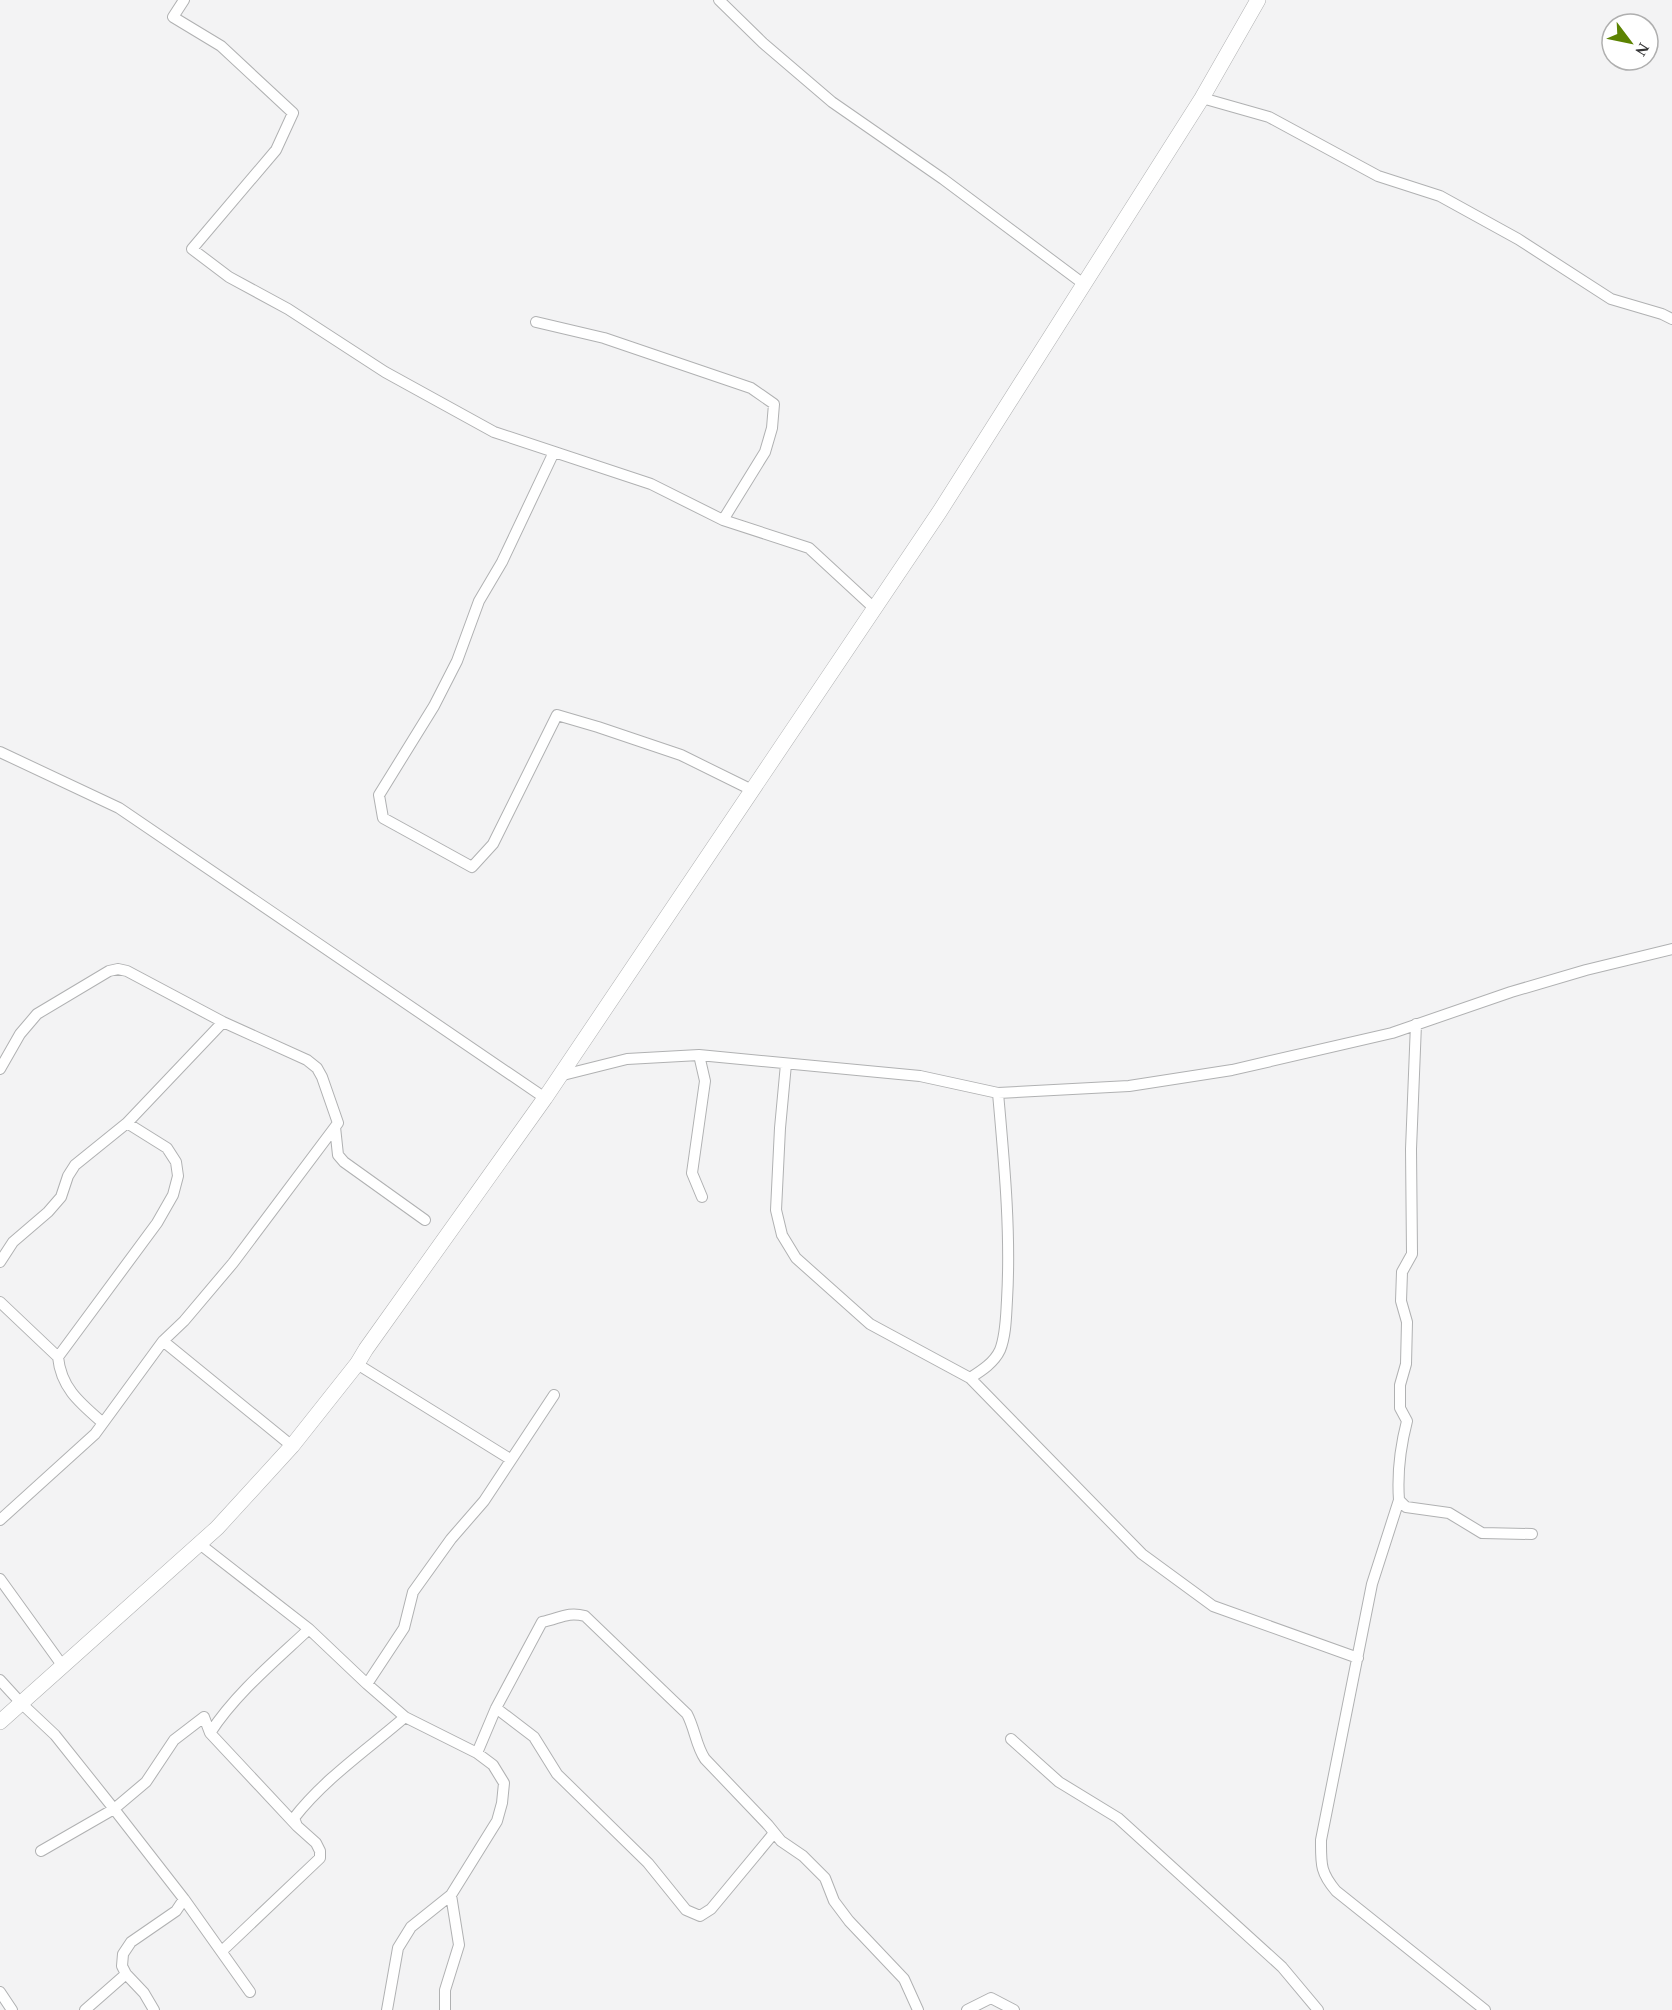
<svg xmlns="http://www.w3.org/2000/svg" width="1672" height="2010" viewBox="0 0 1672 2010" font-family="Georgia,serif">
  <style>
    .lines { fill: none; stroke-linecap: round; stroke-linejoin: round }
    .minor-casing { stroke: #b0b1b2; stroke-width: 12 }
    .secondary-casing { stroke: #b0b1b2; stroke-width: 16 }
    .minor { stroke: #fff; stroke-width: 10 }
    .secondary { stroke: #fff; stroke-width: 15 }
  </style>
  <rect width="100%" height="100%" fill="#f3f3f4"/>
  <g class="lines">
    <g class="minor-casing">
      <path id="minor" d="M184 0 173 17 221 46 293 113 276 150 192 249 229 277 288 309 385 372 494 432 651 484 723 520 809 548 874 608
        M719 0 763 43 832 102 943 179 1085 285
        M1202 98 1269 117 1378 176 1440 196 1518 239 1611 299 1662 314 1672 319
        M536 322 604 338 751 388 774 404 772 428 765 452 723 520
        M554 452 502 562 479 601 457 661 434 706 379 795 383 818 472 867 493 844 557 715 598 727 681 755 752 790
        M0 752 119 808 545 1098
        M1416 1024 1411 1149 1412 1254 1402 1272 1401 1301 1407 1322 1406 1364 1400 1385V1408L1407 1421C1400 1448 1397 1472 1399 1500L1406 1507 1449 1513 1482 1533 1532 1534
        M699 1055 705 1081 692 1173 702 1197
        M786 1064 780 1128 776 1210 782 1235 796 1258 870 1324 970 1378 1142 1554 1213 1606 1358 1658
        M0 1069 20 1034 37 1014 109 971 118 969 127 971 223 1022 307 1060 317 1068 322 1077 338 1123 335 1127 338 1155 344 1162 425 1220
        M559 1076 627 1059 699 1055 920 1076 998 1093 1129 1086 1232 1070 1392 1033 1511 992 1586 970 1672 949
        M0 1262 13 1242 48 1212 61 1197 68 1176 75 1165 127 1123 223 1022
        M0 1302 58 1357
        M163 1341 292 1446
        M357 1364 510 1459
        M970 1378C981 1371 994 1363 1000 1350 1006 1335 1006 1316 1007 1300 1011 1231 1004 1161 998 1093
        M103 1423C80 1403 61 1388 58 1357L157 1223 173 1195 178 1176 176 1162 167 1148 127 1123
        M1399 1500 1372 1584 1321 1840C1321 1864 1320 1872 1336 1891L1485 2010
        M0 1520 95 1434 163 1341 184 1321 233 1263 335 1127
        M201 1545 309 1629 367 1684 405 1717 477 1753 493 1765 504 1783 502 1803 497 1821 451 1895 411 1927 398 1948 387 2010
        M0 1579 62 1665
        M0 1680 21 1703 55 1735 114 1809 184 1899 250 1992
        M367 1684 404 1628 413 1592 451 1539 484 1501 554 1395
        M496 1708 534 1737 557 1774 648 1863 686 1910 700 1916 711 1909 774 1833
        M210 1733 297 1826 316 1843 320 1851V1858L222 1951
        M1011 1739 1059 1782 1118 1818 1282 1967 1318 2010
        M477 1753 496 1708 542 1622C559 1619 567 1611 585 1616L687 1714C695 1729 696 1746 705 1759L768 1825 781 1841 803 1856 825 1878 834 1901 849 1921 904 1979 918 2010
        M297 1826 294 1818C324 1779 368 1749 405 1717
        M41 1851 114 1809 146 1782 174 1740 204 1717 210 1733C236 1693 275 1661 309 1629
        M0 1992 12 2010
        M85 2010 126 1974
        M154 2010 144 1993 126 1974 122 1966 123 1954 131 1942 176 1911 184 1899
        M445 2010V1990L459 1945 451 1895
        M967 2010 991 1998 1014 2010"/>
    </g>
    <g class="secondary-casing">
      <path id="secondary" d="M0 1722 217 1528 292 1446 357 1364 366 1349 545 1098 940 511 1202 98 1258 0"/>
    </g>
    <use href="#minor" class="minor"/>
    <use href="#secondary" class="secondary"/>
  </g>
  <g transform="translate(1630 42) rotate(122)"><circle r="28" fill="#ffffff" stroke="#afafaf" stroke-width="1.5"/>
  <path d="M0-4.5L10 22L0 15L-10 22Z" fill="#5c8302"/>
  <text y="-9" font-size="16" font-weight="bold" text-anchor="middle" fill="#363637">N</text>
  </g>
</svg>
